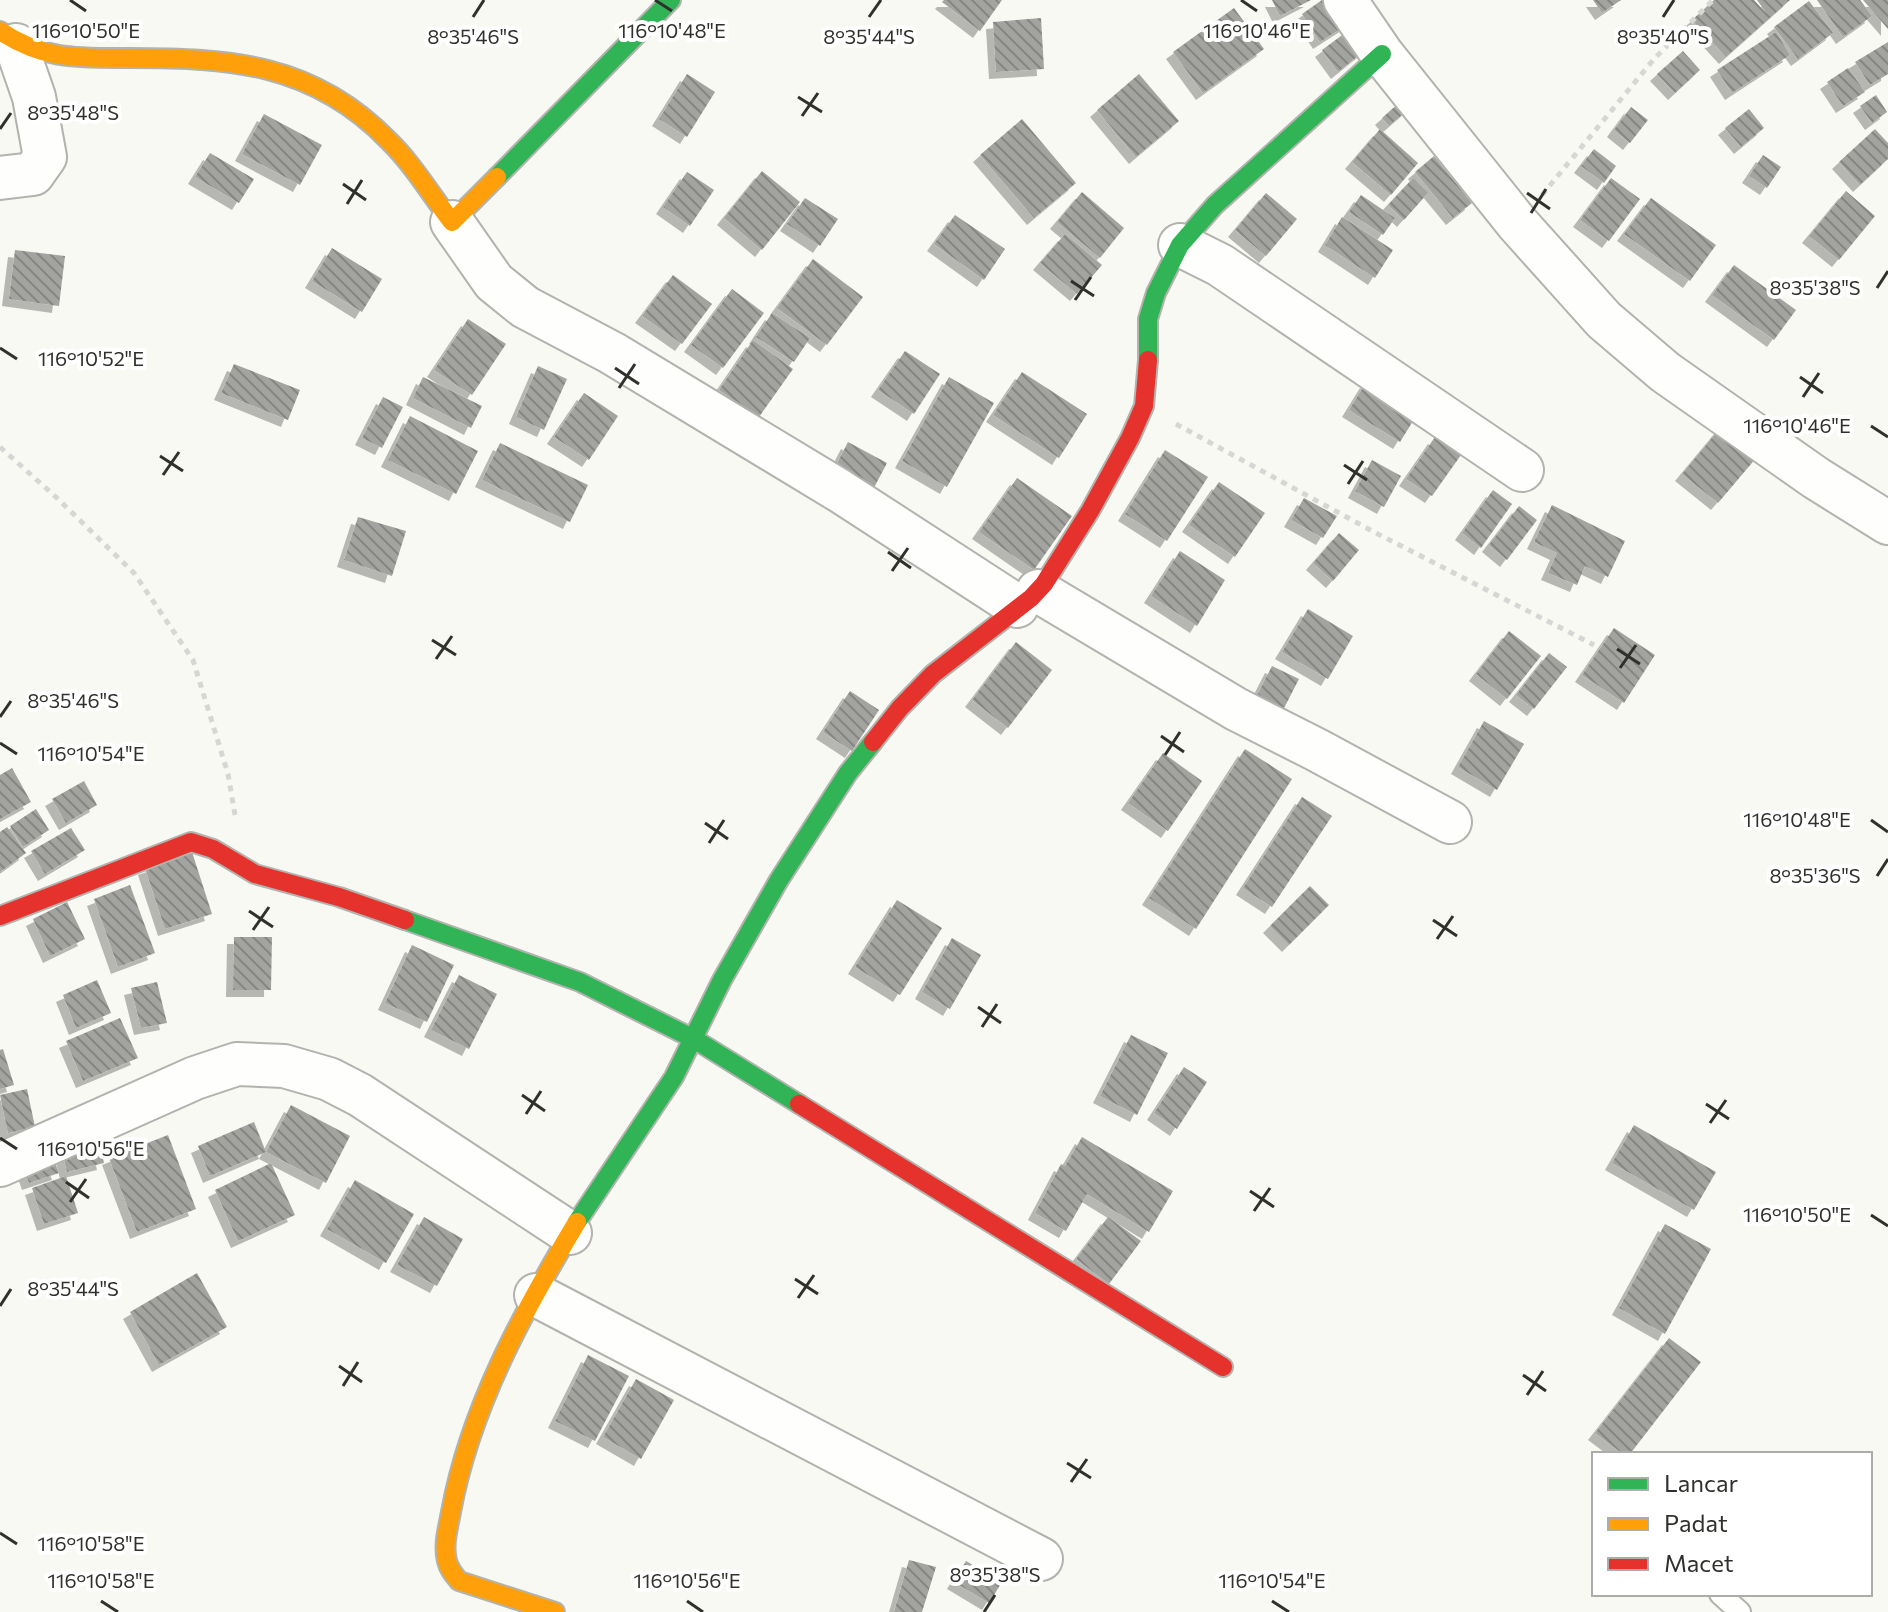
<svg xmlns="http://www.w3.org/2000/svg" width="1888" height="1612" viewBox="0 0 1888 1612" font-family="Commissioner,sans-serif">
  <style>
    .building { fill: url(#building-back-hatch); filter: url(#shadow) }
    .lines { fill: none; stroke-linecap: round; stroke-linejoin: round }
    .lane-casing { stroke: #b2b3ae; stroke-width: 24 }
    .street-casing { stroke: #b2b3ae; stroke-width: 46 }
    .fast-casing { stroke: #b2b3ae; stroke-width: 22 }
    .slow-casing { stroke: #b2b3ae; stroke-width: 22 }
    .jam-casing { stroke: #b2b3ae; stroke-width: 22 }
    .path { stroke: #d6d6d5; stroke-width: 5; stroke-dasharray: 6 6; stroke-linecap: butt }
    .lane { stroke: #fefefd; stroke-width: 20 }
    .street { stroke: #fefefd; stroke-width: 42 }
    .fast { stroke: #30b455; stroke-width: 18 }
    .slow { stroke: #ff9f0a; stroke-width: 18 }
    .jam { stroke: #e5322d; stroke-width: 18 }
    .ticks { fill: none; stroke: #30312d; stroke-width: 3 }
    .ticks-label { font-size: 20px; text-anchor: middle; fill: #30312d; stroke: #fff; stroke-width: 8; stroke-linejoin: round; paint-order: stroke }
  </style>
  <defs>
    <pattern id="building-back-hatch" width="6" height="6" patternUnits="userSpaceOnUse" patternTransform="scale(2)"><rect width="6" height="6" fill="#a3a4a0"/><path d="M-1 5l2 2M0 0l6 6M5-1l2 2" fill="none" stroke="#858683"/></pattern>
    <filter id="shadow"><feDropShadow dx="-7" dy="7" stdDeviation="0" flood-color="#0004"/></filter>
  </defs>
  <rect width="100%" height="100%" fill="#f8f9f3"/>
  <path class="building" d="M944 0H1002L980 31 942 2Z
    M1272 0H1311L1280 16Z
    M1322 0H1332L1348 24 1320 42 1302 14Z
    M1593 0H1621L1602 13Z
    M1714 0H1754L1767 14 1757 0H1790L1726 57 1692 20Z
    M1817 0H1860L1872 16 1843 37Z
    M1863 0H1888V29Z
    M1809 1 1833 33 1798 59 1774 27Z
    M1234 8 1264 49 1203 93 1173 52Z
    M1041 18 1044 69 996 72 993 22Z
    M1349 30 1364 51 1338 72 1322 50Z
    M1776 32 1790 55 1732 93 1717 70Z
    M1888 42V74L1870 85 1855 62Z
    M1683 51 1700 70 1675 93 1657 74Z
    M1848 68 1865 92 1843 106 1827 82Z
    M687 74 715 92 687 137 659 119Z
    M1139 74 1179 121 1136 157 1097 110Z
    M1410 93 1417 102 1389 126 1382 118Z
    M1876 95 1887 112 1872 123 1860 106Z
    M1631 107 1648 120 1630 143 1614 130Z
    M1749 109 1764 128 1741 147 1725 128Z
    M264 114 322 145 300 185 242 154Z
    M1022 119 1076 183 1034 218 980 155Z
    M1380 129 1418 163 1391 195 1352 162Z
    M1875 129 1888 143V159L1860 185 1839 162Z
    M1594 149 1616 166 1604 183 1581 166Z
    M210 153 254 179 239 203 195 177Z
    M1763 155 1781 167 1767 188 1749 176Z
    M1434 156 1472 203 1453 218 1415 172Z
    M762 171 800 202 762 250 724 218Z
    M687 172 714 190 690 226 663 207Z
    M1413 178 1428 193 1404 220 1388 205Z
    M1611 178 1640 199 1609 241 1580 220Z
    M1846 191 1875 216 1839 260 1809 236Z
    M1082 192 1124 228 1100 258 1057 222Z
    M1266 193 1297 219 1266 256 1235 230Z
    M1361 195 1395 218 1383 235 1349 212Z
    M805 198 838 219 820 246 787 224Z
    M1651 198 1716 245 1690 281 1624 234Z
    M955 215 1005 249 984 280 934 244Z
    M1342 217 1393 250 1375 278 1325 245Z
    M1065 234 1102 265 1077 294 1040 263Z
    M332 248 382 279 362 312 312 281Z
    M15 250 65 256 59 306 9 299Z
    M813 259 863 297 827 345 777 308Z
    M1734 265 1796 310 1774 340 1712 295Z
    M673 275 712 304 682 344 642 316Z
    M732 289 764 313 723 368 691 345Z
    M772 313 810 338 794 362 756 337Z
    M468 319 506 344 472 395 434 370Z
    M753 340 793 369 759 417 719 390Z
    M905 351 940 374 914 414 878 390Z
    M234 364 300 390 288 420 221 393Z
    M538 366 567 379 544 430 516 417Z
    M1022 372 1087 414 1059 458 993 415Z
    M423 377 482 406 471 428 413 398Z
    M949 377 994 403 947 487 902 461Z
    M1367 381 1418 413 1400 442 1349 410Z
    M584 393 618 416 589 460 554 437Z
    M383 397 403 407 382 448 362 438Z
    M410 416 478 451 456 494 388 460Z
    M1721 427 1757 457 1718 503 1682 474Z
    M1435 437 1461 455 1432 496 1406 479Z
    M848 442 887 463 868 499 829 479Z
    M500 443 588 485 570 522 482 480Z
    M1165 450 1208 477 1167 541 1125 514Z
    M1372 460 1401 476 1384 507 1355 491Z
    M1017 478 1072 516 1034 570 979 532Z
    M1219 482 1265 513 1235 557 1189 525Z
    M1493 490 1512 504 1481 548 1462 533Z
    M1304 498 1337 516 1323 538 1291 520Z
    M1552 505 1625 541 1608 577 1585 566 1577 585 1548 573 1557 553 1534 542Z
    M1519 506 1537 520 1507 560 1489 545Z
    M358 517 406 531 392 576 344 560Z
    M1339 533 1359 550 1333 581 1313 563Z
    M1180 551 1225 580 1197 626 1151 596Z
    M1308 609 1353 636 1328 679 1282 652Z
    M1614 628 1655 655 1624 703 1582 675Z
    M1509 631 1541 656 1507 699 1476 674Z
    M1016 642 1052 670 1008 728 972 700Z
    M1549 653 1567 667 1534 709 1516 695Z
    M1272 666 1299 679 1281 714 1254 701Z
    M850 691 879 710 852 751 823 732Z
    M1484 721 1524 744 1497 790 1458 767Z
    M1245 749 1292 779 1196 929 1149 898Z
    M1163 753 1202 781 1168 831 1128 803Z
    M12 768 31 802 0 819V775Z
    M84 781 97 805 66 823 52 799Z
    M1302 797 1332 816 1272 907 1243 888Z
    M36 809 49 830 23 847 10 826Z
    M7 827 26 853 0 872V832Z
    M71 828 85 850 45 874 31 851Z
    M192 852 212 914 165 929 145 868Z
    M130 885 155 953 118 967 94 899Z
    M1310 886 1329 905 1289 945 1270 926Z
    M897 900 942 928 900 995 855 967Z
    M67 902 85 939 50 956 33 919Z
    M234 937H272L271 990H233Z
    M952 938 981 955 950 1009 922 992Z
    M412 945 454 965 427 1022 385 1003Z
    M459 975 497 994 469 1049 431 1030Z
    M97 980 111 1013 76 1028 63 995Z
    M157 982 167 1023 141 1028 131 988Z
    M120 1018 138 1058 83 1081 66 1041Z
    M1131 1035 1168 1053 1137 1115 1100 1096Z
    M3 1049 14 1085 0 1089V1050Z
    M1184 1067 1207 1082 1177 1129 1154 1113Z
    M27 1089 35 1127 8 1133 0 1095Z
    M291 1105 350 1136 326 1183 266 1152Z
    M254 1122 266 1152 210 1176 198 1146Z
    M1634 1125 1716 1172 1694 1210 1612 1163Z
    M168 1135 196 1209 137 1232 109 1158Z
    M1082 1137 1173 1191 1149 1232 1087 1194 1066 1231 1035 1213 1061 1164 1065 1166Z
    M98 1138 104 1163 67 1172 61 1148Z
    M50 1149 59 1173 29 1183 21 1160Z
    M271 1163 295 1215 238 1241 215 1190Z
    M66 1176 78 1213 44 1224 32 1188Z
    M355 1180 414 1214 386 1263 327 1229Z
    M424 1217 463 1239 437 1286 397 1265Z
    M1108 1217 1141 1241 1109 1284 1076 1259Z
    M1665 1224 1711 1249 1665 1334 1619 1308Z
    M197 1273 227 1327 159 1365 130 1312Z
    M1669 1338 1701 1362 1630 1454H1623L1595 1433Z
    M588 1355 629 1376 595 1441 555 1421Z
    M636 1379 674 1400 641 1459 603 1437Z
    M909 1560 936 1567 922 1612H894Z
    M966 1561 1002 1582 989 1603 954 1582Z"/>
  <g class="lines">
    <g class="lane-casing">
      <path id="lane" d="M1720 1594 1740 1612"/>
    </g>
    <g class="street-casing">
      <path id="street" d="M1345 0 1382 54 1517 223 1604 320 1665 372 1816 478 1888 523
        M0 178 33 174 45 157 34 97 16 45
        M452 222 494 282 525 307 612 353 840 491 1017 606
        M1180 245 1220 265 1522 470
        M1038 591 1236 709 1317 750 1450 822
        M0 1165 195 1078 237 1064 284 1066 329 1079 360 1095 570 1233
        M536 1295 1041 1559"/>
    </g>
    <g class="fast-casing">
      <path id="fast" d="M497 177 671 0
        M1148 360V319L1156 293 1180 245 1215 205 1382 54
        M405 920 580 982 694 1039 799 1104
        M577 1222 674 1077 722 980 779 880 848 773 873 742"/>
    </g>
    <g class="slow-casing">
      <path id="slow" d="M0 31C43 60 79 58 129 58 230 58 313 63 388 140 413 164 431 195 452 222L497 177
        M555 1612 459 1581C453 1574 449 1569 447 1561 443 1545 448 1528 451 1512 470 1408 523 1312 577 1222"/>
    </g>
    <g class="jam-casing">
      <path id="jam" d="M873 742 900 708 933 674 1031 598 1044 584 1090 511 1130 438 1144 406 1148 360
        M0 916 191 842 213 849 255 874 339 897 405 920
        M799 1104 1223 1367"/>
    </g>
    <path class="path" d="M1542 195 1654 59 1713 0
      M1176 424 1374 532 1594 645
      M0 447 57 498 134 573 193 660 228 774 235 815"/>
    <use href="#lane" class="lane"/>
    <use href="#street" class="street"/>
    <use href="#fast" class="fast"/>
    <use href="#slow" class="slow"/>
    <use href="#jam" class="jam"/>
  </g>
  <path class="ticks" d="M70 0 86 11M655 0 672 11M1241 0 1257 11M473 17 484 0M869 17 881 0M1663 17 1674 0M798 97 822 112M802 116 818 93M0 129 11 113M343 184 366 200M1527 193 1550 209M347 204 362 180M1531 213 1546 189M1071 281 1094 296M1877 288 1888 271M1075 300 1091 277M0 348 17 359M615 368 639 384M1800 377 1823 393M619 388 635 364M1803 397 1819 373M1871 426 1888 437M160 456 183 471M1344 465 1367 480M163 475 179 452M1348 484 1363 461M888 552 911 568M892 571 908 548M432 640 456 655M1617 649 1640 664M436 659 452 636M1620 668 1636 645M0 717 11 701M1161 736 1184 752M0 743 17 754M1165 755 1180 732M1871 820 1888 832M705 823 728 839M709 843 724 820M1877 876 1888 859M249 911 273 927M1433 920 1457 936M253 930 269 907M1437 939 1453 916M978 1007 1001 1023M982 1027 997 1004M522 1095 545 1111M1706 1104 1729 1119M526 1114 541 1091M1710 1123 1726 1100M0 1138 17 1149M66 1182 89 1198M1250 1191 1274 1207M70 1202 86 1179M1254 1211 1270 1188M1871 1215 1888 1226M795 1279 818 1294M798 1298 814 1275M0 1306 11 1289M339 1366 362 1382M1523 1375 1546 1391M343 1386 358 1362M1527 1395 1543 1371M1067 1463 1091 1478M1071 1482 1087 1459M0 1533 17 1544M101 1601 118 1612M687 1601 703 1612M1272 1601 1289 1612M984 1612 995 1595"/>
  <g class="ticks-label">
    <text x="86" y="38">116°10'50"E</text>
    <text x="672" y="38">116°10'48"E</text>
    <text x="1257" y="38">116°10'46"E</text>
    <text x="473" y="44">8°35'46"S</text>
    <text x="869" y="44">8°35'44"S</text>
    <text x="1663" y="44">8°35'40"S</text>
    <text x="73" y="120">8°35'48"S</text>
    <text x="1815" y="295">8°35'38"S</text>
    <text x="91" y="366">116°10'52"E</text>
    <text x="1797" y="433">116°10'46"E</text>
    <text x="73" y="708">8°35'46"S</text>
    <text x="91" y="761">116°10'54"E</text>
    <text x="1797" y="827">116°10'48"E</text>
    <text x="1815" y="883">8°35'36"S</text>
    <text x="91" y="1156">116°10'56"E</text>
    <text x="1797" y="1222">116°10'50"E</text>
    <text x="73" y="1296">8°35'44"S</text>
    <text x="91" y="1551">116°10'58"E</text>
    <text x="995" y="1582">8°35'38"S</text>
    <text x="101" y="1588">116°10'58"E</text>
    <text x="687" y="1588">116°10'56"E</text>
    <text x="1272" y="1588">116°10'54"E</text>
  </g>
  <rect x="1592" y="1452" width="280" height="144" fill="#ffffff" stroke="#acadab" stroke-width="2"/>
  <rect x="1608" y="1478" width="40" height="12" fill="#30b455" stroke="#acadab" stroke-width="2"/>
  <text x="1664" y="1492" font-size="24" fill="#30312d">Lancar</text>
  <rect x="1608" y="1518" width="40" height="12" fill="#ff9f0a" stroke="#acadab" stroke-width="2"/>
  <text x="1664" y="1532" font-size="24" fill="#30312d">Padat</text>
  <rect x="1608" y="1558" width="40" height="12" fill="#e5322d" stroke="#acadab" stroke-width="2"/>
  <text x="1664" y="1572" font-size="24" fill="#30312d">Macet</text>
</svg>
